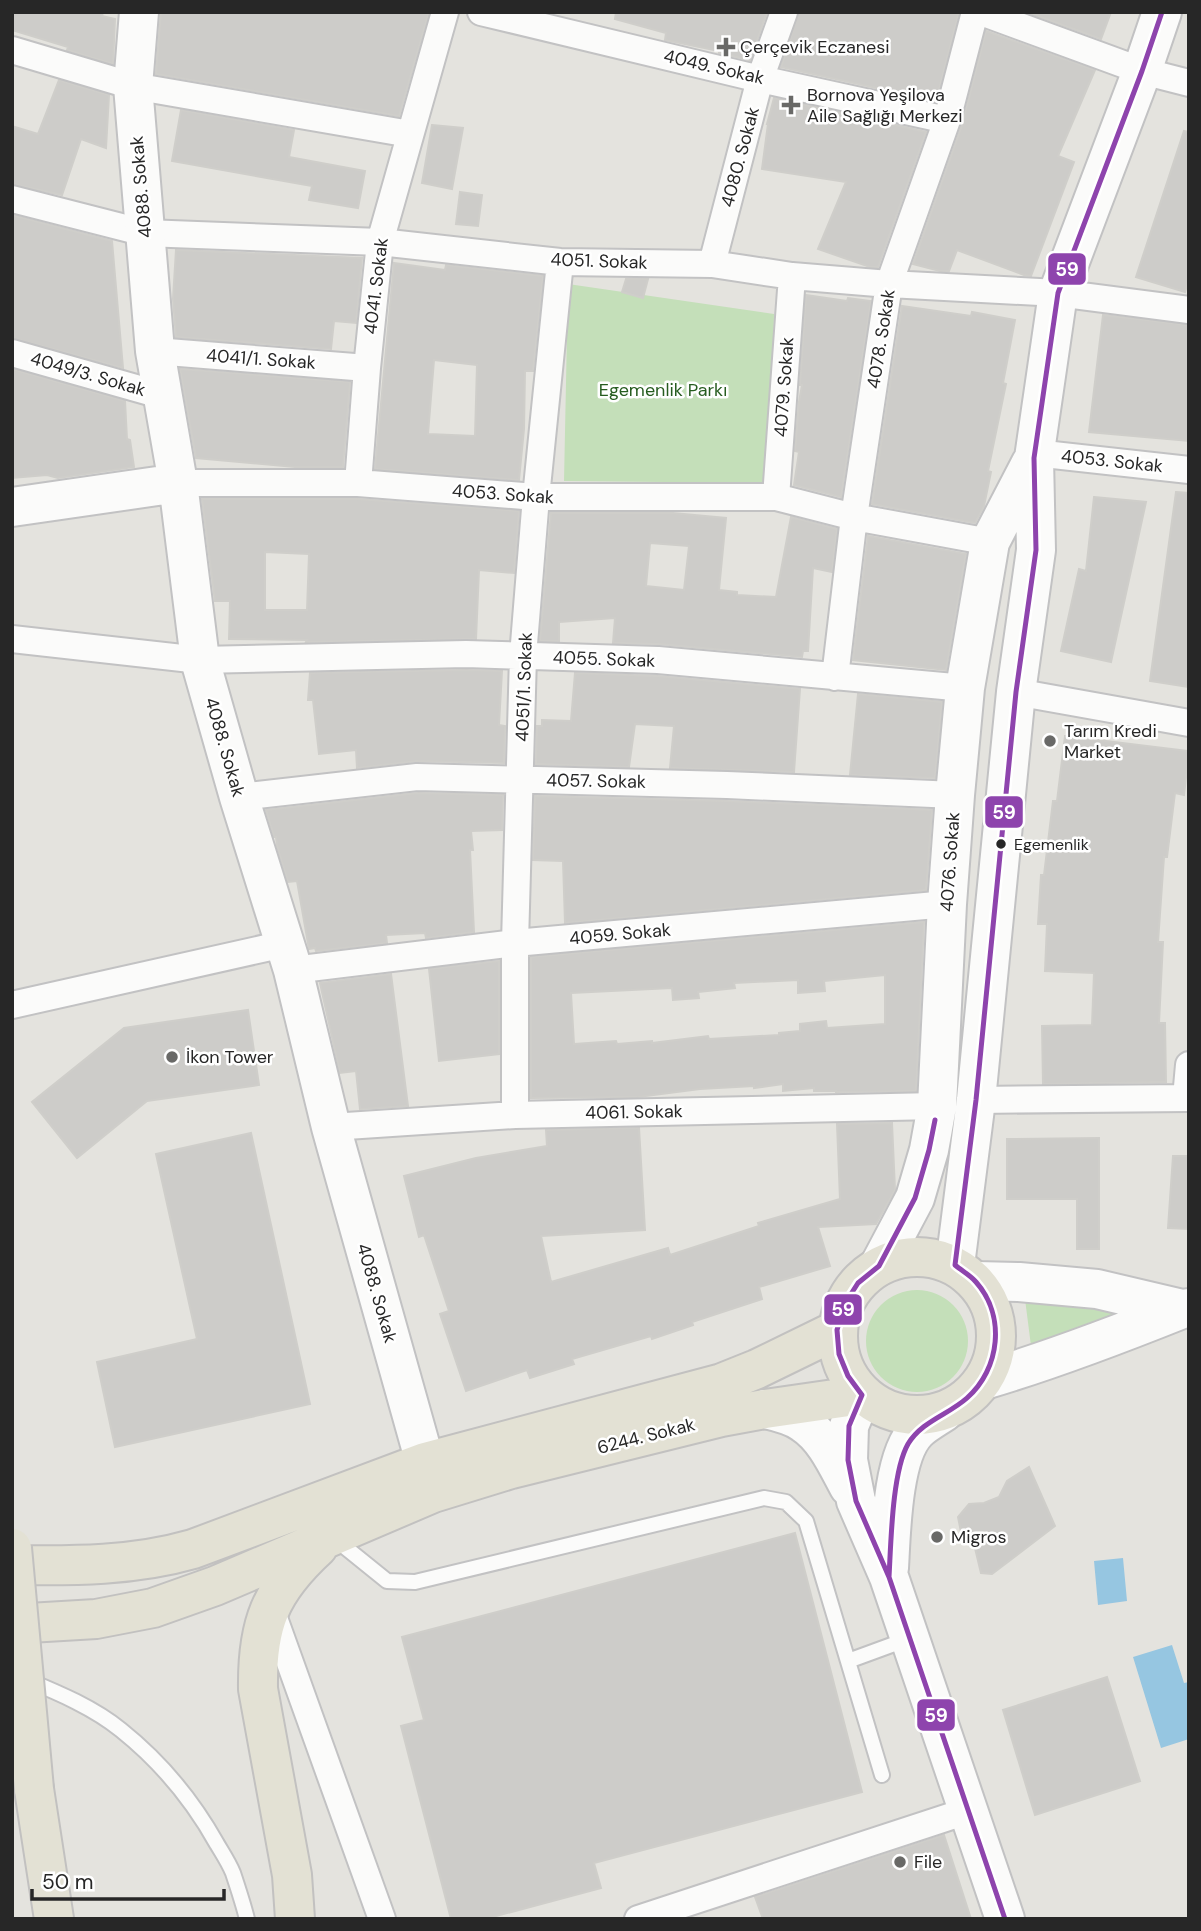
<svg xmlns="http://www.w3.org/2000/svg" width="1201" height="1931" viewBox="0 0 1201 1931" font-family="'DM Sans',sans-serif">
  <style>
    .green { fill: #c4dfb9 }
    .water { fill: #96c6e1 }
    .building { fill: #cdccc9; stroke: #cfceca; stroke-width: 2; fill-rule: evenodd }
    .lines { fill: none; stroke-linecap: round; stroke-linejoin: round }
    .lane-casing { stroke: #c2c2c3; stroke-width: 18 }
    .street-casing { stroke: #c2c2c3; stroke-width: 30 }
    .secondary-casing { stroke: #c2c2c3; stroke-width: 42 }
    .primary-casing { stroke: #c2c1c0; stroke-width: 42 }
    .lane { stroke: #fbfbfa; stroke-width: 14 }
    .street { stroke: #fbfbfa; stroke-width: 26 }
    .secondary { stroke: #fbfbfa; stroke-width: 38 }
    .primary { stroke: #e3e1d4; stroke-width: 38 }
    .primary-bridge-casing { stroke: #c2c1c0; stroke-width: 42; stroke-linecap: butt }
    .primary-bridge { stroke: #e3e1d4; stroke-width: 38 }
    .bus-1-casing { stroke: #fff; stroke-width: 10 }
    .bus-1 { stroke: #8e44ad; stroke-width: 5 }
    .poi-dot { fill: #696967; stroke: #fff; stroke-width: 2.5 }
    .bus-dot { fill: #272727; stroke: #fff; stroke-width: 2.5 }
    .labels { text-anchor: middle; stroke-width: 5; stroke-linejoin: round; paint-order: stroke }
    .bus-label { font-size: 16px; fill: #272727; stroke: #fff; text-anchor: start }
    .poi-label { font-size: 18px; fill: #272727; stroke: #fff; text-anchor: start }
    .street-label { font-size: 18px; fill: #272727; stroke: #fff }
    .park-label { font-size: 18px; fill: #265c1f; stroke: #fff }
    .line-badge { stroke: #fff; stroke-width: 2.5 }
    .badge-label { font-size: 19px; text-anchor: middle; font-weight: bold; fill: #fff }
  </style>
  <rect width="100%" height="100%" fill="#e4e3de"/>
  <path class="green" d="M568 284 774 314 771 483 564 481Z
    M866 1341a51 51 0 1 1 102 0a51 51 0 1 1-102 0Z
    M1025 1299 1141 1313 1031 1346Z"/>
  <path class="water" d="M1123 1558 1127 1601 1098 1605 1094 1561Z
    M1172 1645 1184 1683 1189 1682V1739L1161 1748 1133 1657Z"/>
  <path class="building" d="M12 12H103L102 16 115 19 113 64 67 50 68 47 12 30Z
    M161 12H429L399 116 156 74Z
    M616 12H767L750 60 719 53V51L665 40 666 33 615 19Z
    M799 12H959L936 101 781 67Z
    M1027 12H1111L1101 39Z
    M986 31 1095 70 1058 156 1074 162 1031 276 1024 275 957 250 949 271H940L913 264 962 125Z
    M59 80 109 95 106 148 81 139 62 195 12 184V126L38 134Z
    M774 98 926 132 878 267H870L818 249 846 182 762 169 768 124H767Z
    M181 110 294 130 289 157 365 171 358 208 309 200 312 186 172 161Z
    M432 125 463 128 452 189 422 183Z
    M1184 131 1189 132V279L1185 292 1136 277Z
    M460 192 482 195 478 226 456 224Z
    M12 215 112 241 123 368 12 338Z
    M176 250 362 258 356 323 334 321 331 349 176 337 173 299Z
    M394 263 445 270 446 265 543 276 533 371H525L524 429 519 480 375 469ZM434 360 477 365 475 436 428 434Z
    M626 279H648L643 298 622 292Z
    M806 295 847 301 848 298 871 301 841 497 794 485 799 452 795 451 799 402 802 385H800Z
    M902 306 971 316 972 312 1015 320 1003 383 1006 384 988 471 991 472 984 506 975 523 872 504Z
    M1103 315 1189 325V441L1089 432Z
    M12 369 125 401 127 439 130 440 134 467 58 478 47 475 12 478Z
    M180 369 350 382 343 467H295L196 458Z
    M1176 492 1189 493V687L1150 681Z
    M1094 497 1146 502 1111 662 1061 651 1079 569 1086 571Z
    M202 499H357L519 511 514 573 479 570 476 639 306 642 307 640 229 639 230 601H215ZM265 552 309 554 307 610H265Z
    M551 513H673L726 518 719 590 737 592V595L776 597 791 517 837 529 832 572 813 568 808 651H803L802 657 659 644 613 643 615 618 559 622V641H540ZM650 543 689 546 684 590 646 586Z
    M868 536 966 554 946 670 853 660Z
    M466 670 502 671 499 725 505 726 504 763 417 761 357 768 356 750 319 754 313 700H308L310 673Z
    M575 673 657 676 800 689 794 772 670 768 674 726 635 724 629 767 536 764 537 726H542V720L571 721Z
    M858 694 942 702 935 778 850 775Z
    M1065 736 1189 751 1184 795 1175 793 1167 857H1164L1158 942H1163L1159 1023H1165L1166 1082 1043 1084 1042 1026 1092 1025 1094 973 1045 971 1047 924H1038L1041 875H1044L1053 801H1057Z
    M418 793 503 795 502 830 471 831 473 850H470L474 932 426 938 425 933 386 935 387 943 316 951 315 948 309 949 297 881 288 882 277 846 276 837H274L266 810Z
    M535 796 726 801 932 810 926 890 565 923 563 861 533 860Z
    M924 922 916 1091 836 1092V1091H814V1088L783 1091V1084L754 1088V1086L700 1089 638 1097 531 1098V957ZM885 975V1024L827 1028 826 1021 800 1024V1031L779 1033V1035L709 1039 708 1036 652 1043V1041L617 1044 616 1041 574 1044 571 993 672 988 673 1000 699 998 698 992 735 988 734 983 798 980V993L825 991 824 981Z
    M499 961V1054L439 1061 429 969Z
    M391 974 408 1106 360 1109 356 1071 340 1073 320 983Z
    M248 1010 259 1085 147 1101 77 1158 32 1102 124 1028Z
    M892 1123 895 1190 876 1224 818 1227 830 1266 759 1287 762 1299 692 1322 693 1325 652 1339 651 1336 572 1359 574 1364 530 1378 527 1370 466 1391 440 1314 449 1311 424 1235 419 1237 404 1176 476 1158 547 1146 546 1130 639 1128 645 1230 541 1236 551 1282 668 1248 670 1255 759 1226 758 1223 840 1199 837 1124Z
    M251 1133 310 1404 115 1447 97 1362 197 1339 156 1154Z
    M1099 1138V1249H1077V1199H1007V1139Z
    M1173 1156H1189V1229L1168 1228Z
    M1029 1467 1055 1526 992 1574 981 1573 974 1544 961 1532 958 1517 969 1504 984 1503 999 1497 1007 1481Z
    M795 1533 862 1792 594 1863 601 1888 485 1919H451L401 1726 424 1720 402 1637Z
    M1107 1677 1140 1781 1035 1815 1003 1710Z
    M944 1835 971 1919H763L755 1897Z"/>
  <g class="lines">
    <g class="lane-casing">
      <path id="lane" d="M335 1539 387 1581 415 1582 764 1498 786 1502 806 1521 882 1775
        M848 1661 908 1639
        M27 1680C59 1693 94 1708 121 1730 161 1762 193 1801 217 1844 223 1854 229 1863 233 1873 238 1888 243 1903 247 1919"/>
    </g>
    <g class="street-casing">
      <path id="street" d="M481 12 760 79 947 120
        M981 12 1142 71 1189 83
        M12 50 133 86 410 134
        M12 199 145 233 380 242 560 262 712 264 792 276 889 284 1058 293 1189 310
        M712 264 760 79 784 12
        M155 351 367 368
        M12 353 164 396
        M1035 453 1189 470
        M178 483H358L536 497H776L854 517 990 542
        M358 483 367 368 380 242 445 12
        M776 497 792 276
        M12 639 200 660 466 654 658 660 965 688
        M835 677 854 517 889 284 947 120 975 12
        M1016 692 1189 723
        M239 797 417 777 727 785 955 795
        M293 970 515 943 947 904
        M12 1005 284 944
        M1186 1098 1189 1065
        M976 1100 1189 1098
        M515 1115V943L523 656 536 497 560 262
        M331 1127 515 1115 937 1106
        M270 1607 382 1919
        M638 1919 967 1811"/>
    </g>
    <g class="secondary-casing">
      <path id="secondary" d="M139 12 133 86 155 351 178 483 200 660 239 797 293 970 331 1127 425 1462
        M12 507 178 483
        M955 1265 976 1100 1016 692 1036 550 1034 458 1058 293 1142 71 1162 12
        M879 1266 915 1198 929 1150 937 1106 947 904 955 795 965 688 990 542 1031 463
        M976 1281 1019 1282 1097 1289 1182 1309
        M984 1380C1052 1360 1117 1335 1182 1309L1189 1308
        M862 1395 849 1426 848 1460 856 1501 889 1577 1005 1919
        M765 1409C778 1412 792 1415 803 1423 825 1437 837 1465 849 1487
        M889 1568C891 1534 892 1456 917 1431 924 1424 935 1418 944 1412"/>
    </g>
    <g class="primary-casing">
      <path id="primary" d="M838 1336a79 79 0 1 1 158 0a79 79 0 1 1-158 0Z
        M12 1565C74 1566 134 1566 193 1549L425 1462 722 1383 757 1369 837 1330
        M12 1624 96 1619 153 1608 215 1586 433 1493 511 1469 721 1417 765 1409 862 1395
        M34 1789 54 1919
        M295 1919 292 1875 258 1689C257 1624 270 1591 318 1547"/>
    </g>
    <use href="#lane" class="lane"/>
    <use href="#street" class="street"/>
    <use href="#secondary" class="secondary"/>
    <use href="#primary" class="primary"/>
    <g class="primary-bridge-casing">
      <path id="primary-bridge" d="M12 1548 34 1789"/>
    </g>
    <use href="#primary-bridge" class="primary-bridge"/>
    <g class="bus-1-casing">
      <path id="bus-1" d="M935 1120 929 1150 915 1198 879 1266 858 1283 844 1305 837 1330 839 1354 848 1376 862 1395 849 1426 848 1460 856 1501 889 1577 1005 1919
        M889 1577C891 1543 892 1472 908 1444 922 1421 948 1415 967 1398 1000 1369 1006 1316 976 1282 970 1275 962 1271 955 1265L976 1100 1016 692 1036 550 1034 458 1058 293 1142 71 1162 12"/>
    </g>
    <use href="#bus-1" class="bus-1"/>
  </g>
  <g class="poi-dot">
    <path d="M722.5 36.5h7v7h7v7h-7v7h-7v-7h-7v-7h7z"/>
    <path d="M787.5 94.5h7v7h7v7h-7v7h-7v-7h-7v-7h7z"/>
    <circle cx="1050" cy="741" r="7"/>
    <circle cx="172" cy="1057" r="7"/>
    <circle cx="937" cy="1537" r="7"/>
    <circle cx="900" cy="1862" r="7"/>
  </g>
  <circle class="bus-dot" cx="1001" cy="844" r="6"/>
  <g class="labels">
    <g class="bus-label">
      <text x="1014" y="850">Egemenlik</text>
    </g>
    <g class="poi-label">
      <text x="740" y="53">Çerçevik Eczanesi</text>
      <text x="807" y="101">Bornova Yeşilova<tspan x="807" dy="21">Aile Sağlığı Merkezi</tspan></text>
      <text x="1064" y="737">Tarım Kredi<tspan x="1064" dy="21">Market</tspan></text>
      <text x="186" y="1063">İkon Tower</text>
      <text x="951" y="1543">Migros</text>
      <text x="914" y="1868">File</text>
    </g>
    <g class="street-label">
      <text transform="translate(714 67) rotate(13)" y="6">4049. Sokak</text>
      <text transform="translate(740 157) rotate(-75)" y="6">4080. Sokak</text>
      <text transform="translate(141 187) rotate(-95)" y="6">4088. Sokak</text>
      <text transform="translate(599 261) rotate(2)" y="6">4051. Sokak</text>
      <text transform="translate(376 286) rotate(-83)" y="6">4041. Sokak</text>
      <text transform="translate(881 339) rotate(-81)" y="6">4078. Sokak</text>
      <text transform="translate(261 359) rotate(4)" y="6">4041/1. Sokak</text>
      <text transform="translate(88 374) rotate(16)" y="6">4049/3. Sokak</text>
      <text transform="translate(784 387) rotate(-86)" y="6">4079. Sokak</text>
      <text transform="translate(1112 461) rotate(6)" y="6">4053. Sokak</text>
      <text transform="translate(503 494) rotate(4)" y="6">4053. Sokak</text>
      <text transform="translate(604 659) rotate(2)" y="6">4055. Sokak</text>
      <text transform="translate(524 687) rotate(-88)" y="6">4051/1. Sokak</text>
      <text transform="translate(225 747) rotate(74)" y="6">4088. Sokak</text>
      <text transform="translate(596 781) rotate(1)" y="6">4057. Sokak</text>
      <text transform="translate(950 862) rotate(-86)" y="6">4076. Sokak</text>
      <text transform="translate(620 934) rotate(-5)" y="6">4059. Sokak</text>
      <text transform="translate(634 1112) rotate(-1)" y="6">4061. Sokak</text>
      <text transform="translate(377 1293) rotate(74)" y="6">4088. Sokak</text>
      <text transform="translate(646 1436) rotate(-14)" y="6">6244. Sokak</text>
    </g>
    <g class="park-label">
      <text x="663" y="396">Egemenlik Parkı</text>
    </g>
  </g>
  <g class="line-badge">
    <rect x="1047" y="252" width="40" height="34" rx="7" fill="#8e44ad"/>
    <rect x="984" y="795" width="40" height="34" rx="7" fill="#8e44ad"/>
    <rect x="823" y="1293" width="40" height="33" rx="7" fill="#8e44ad"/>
    <rect x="916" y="1698" width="40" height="34" rx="7" fill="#8e44ad"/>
  </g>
  <g class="badge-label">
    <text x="1067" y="276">59</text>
    <text x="1004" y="819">59</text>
    <text x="843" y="1316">59</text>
    <text x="936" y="1722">59</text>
  </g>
  <rect width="1201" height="1931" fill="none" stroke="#272727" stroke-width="28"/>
  <path d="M32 1889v10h192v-10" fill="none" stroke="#272727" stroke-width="3.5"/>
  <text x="42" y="1889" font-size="21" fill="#272727" stroke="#ffffff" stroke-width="5" paint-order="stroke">50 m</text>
</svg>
